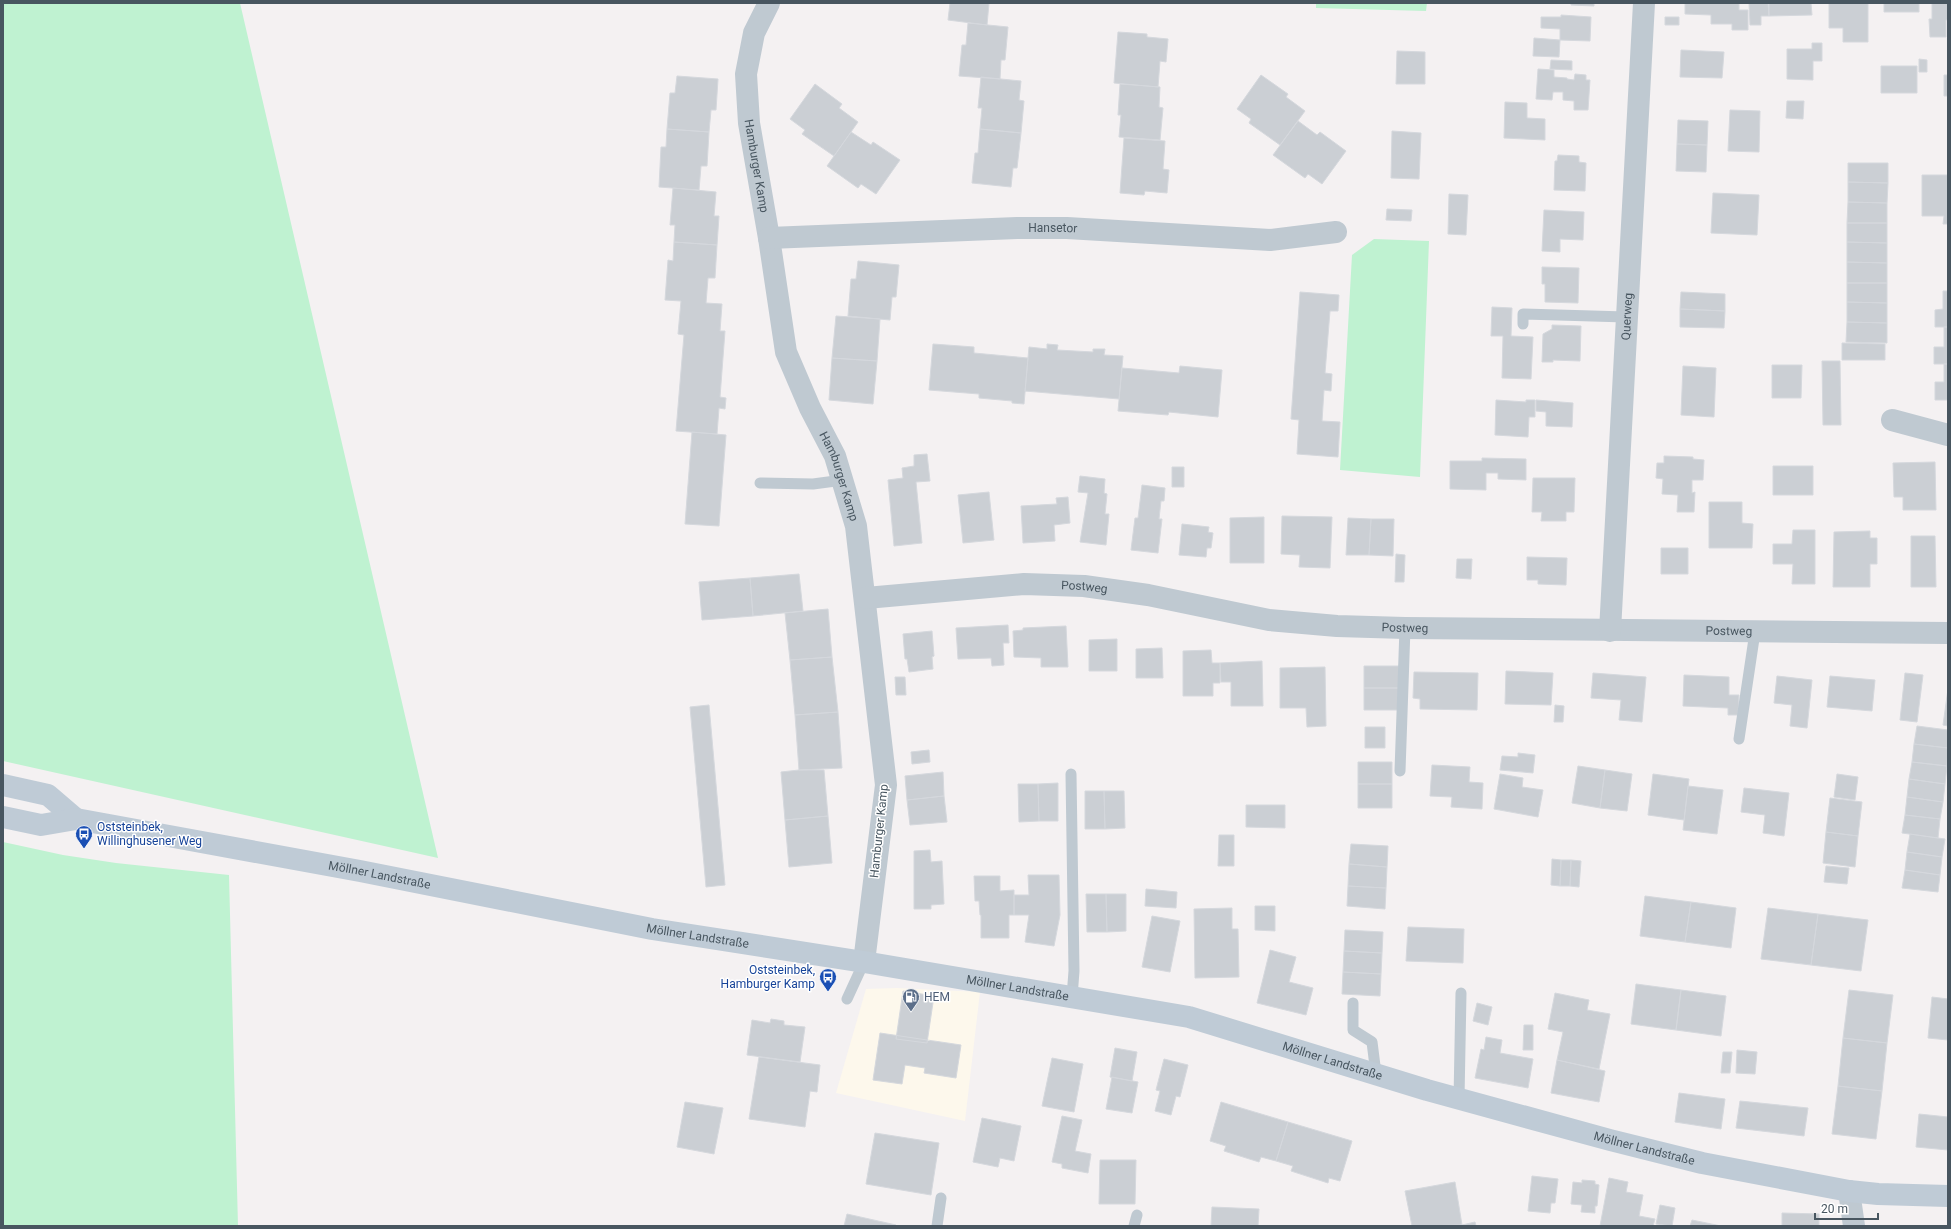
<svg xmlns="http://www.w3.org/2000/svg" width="1951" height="1229" viewBox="0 0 1951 1229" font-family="Roboto,sans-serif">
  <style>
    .commercial { fill: #fdf8ec }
    .green { fill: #bff2d1 }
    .building { fill: #cbcfd4; stroke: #d5d8dd }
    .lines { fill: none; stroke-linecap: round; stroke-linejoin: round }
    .lane { stroke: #bfc9d1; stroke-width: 11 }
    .street { stroke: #bfc9d1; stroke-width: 22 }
    .secondary { stroke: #bfcbd6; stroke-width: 22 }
    .labels { text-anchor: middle; stroke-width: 3; stroke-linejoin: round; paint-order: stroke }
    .street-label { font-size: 12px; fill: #485660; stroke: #fff }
    .transit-label { font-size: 12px; fill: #164399; stroke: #fff; text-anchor: start }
    .service-label { font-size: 12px; fill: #4e5e75; stroke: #fff; text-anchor: start }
  </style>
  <rect width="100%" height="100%" fill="#f4f1f2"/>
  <path class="commercial" d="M897 988 980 992 965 1121 836 1093 866 989Z"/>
  <path class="green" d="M3 3H240L438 858 3 761Z
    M1316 3H1427L1426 11 1316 8Z
    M1374 239 1429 241 1420 477 1340 470 1352 255Z
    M3 842 63 855 116 863 229 875 238 1226H3Z"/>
  <path class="building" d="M950 3H989L987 25 948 20Z
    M1571 3H1594V6L1571 5Z
    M1685 3H1739V10H1748V30H1732V24H1711V15L1685 14Z
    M1749 3H1768L1769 16H1761V25H1750Z
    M1769 3H1811L1812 15 1769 16Z
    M1829 3H1868V42H1843V28H1829Z
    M1884 3H1919V12H1884Z
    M1932 3H1948V20H1946V37H1930L1929 19H1932Z
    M1561 15 1591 17 1590 41 1560 40V29L1541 28V17H1561Z
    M1665 17H1679V25H1665Z
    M968 23 1008 27 1005 60H1001L1000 79 959 76 962 45H966Z
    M1118 32 1147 34V37L1168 39 1166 62 1160 61 1158 87 1114 83Z
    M1534 38 1560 40 1559 57 1533 56Z
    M1812 43H1822V61H1813V80L1787 79V49H1812Z
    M1681 50 1724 52 1722 78 1680 77Z
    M1397 51 1425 52V84H1396Z
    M1919 59 1927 60V72H1919Z
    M1551 60 1572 61V70L1550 69Z
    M1881 66H1917V93H1881Z
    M1538 69 1554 70V77L1567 78V79L1574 80 1575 74 1586 75V80H1590L1588 110H1574V101L1563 100V92H1553L1552 100 1536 99Z
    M1261 75 1288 94 1286 97 1305 111 1280 145 1249 123 1251 119 1237 109Z
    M1944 75H1948V96H1944Z
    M677 76 718 79 716 110H711L709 132 667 129 670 93H675Z
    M981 77 1021 81 1019 100 1024 101 1021 133 980 129 982 108H978Z
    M815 84 842 104 839 108 858 122 834 156 802 134 805 130 790 119Z
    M1120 84 1160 87 1159 107 1163 108 1160 140 1119 137 1121 115H1118Z
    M1787 101H1804L1803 119 1786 118Z
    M1505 102 1527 103V118L1545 119V140L1504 138Z
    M1730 110 1760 111 1759 152 1728 151Z
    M1678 120 1708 121 1707 145 1677 144Z
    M1298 121 1317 135 1320 132 1346 151 1322 184 1308 174 1305 178 1273 155Z
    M667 129 709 132 707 166H701L699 190 659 187 661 147H666Z
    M980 129 1021 133 1017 168H1013L1011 187 972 183 975 153H978Z
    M1392 131 1421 133 1419 179 1391 178Z
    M851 132 871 145 873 142 900 160 876 194 861 184 858 188 827 166Z
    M1124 138 1165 141 1163 169 1169 170 1167 193 1145 191 1144 195 1120 193Z
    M1677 144 1707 145 1706 172 1676 171Z
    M1558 155 1579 156V162L1586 163 1585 191 1554 190 1555 161H1557Z
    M1848 163H1888V183L1848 182Z
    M1922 175H1948V224H1943L1944 216H1922Z
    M1848 182 1888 183 1887 203 1848 202Z
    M673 188 716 192 714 216H719L717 245 674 242 675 225H670Z
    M1713 193 1759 195 1757 235 1711 233Z
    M1449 194 1468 195 1466 235 1448 234Z
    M1848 202 1887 203V223H1847Z
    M1387 209 1412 210 1411 221 1386 220Z
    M1544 210 1584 212 1583 240 1560 239V252L1542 251Z
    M1847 223H1887V243L1847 242Z
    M674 242 717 245 715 278H708L706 303 722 304 720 331H725L720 397 726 398 725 409 719 408 717 434 676 431 684 335 678 334 681 301 665 300 668 260 673 261Z
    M1847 242 1887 243V263L1847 262Z
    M858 261 899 265 896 297H892L890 320 848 316 851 279H856Z
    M1847 262 1887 263V283H1847Z
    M1542 267 1579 268 1578 303 1545 302V284H1542Z
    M1847 283H1887V303L1847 302Z
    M1943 291H1948V327H1935V310L1943 309Z
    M1300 292 1339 295 1338 311H1330L1325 373 1332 374 1331 391 1324 390 1322 421 1340 422 1338 457 1297 454 1299 420 1291 419Z
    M1681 292 1725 294V311L1680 309Z
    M1847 302 1887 303V323L1847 322Z
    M1492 307 1512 308 1511 336 1533 337 1531 379 1502 378 1503 336H1491Z
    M1680 309 1725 311 1724 328 1680 327Z
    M836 316 880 319 877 361 832 358Z
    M1847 322 1887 323V343L1846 342Z
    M1552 325 1581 326 1580 361 1553 360V362H1542L1543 334 1552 329Z
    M1944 327H1948V364H1934V347H1944Z
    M1842 343 1885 344V360H1842Z
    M933 344 974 347V353L1028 358 1024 404 1012 403V401L979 398V394L929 390Z
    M1047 344 1058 345 1057 350 1093 352V349H1105L1104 355 1123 356 1119 399 1025 391 1029 347 1047 349Z
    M832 358 877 361 873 404 829 400Z
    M1822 361H1840L1841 425H1823Z
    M1944 364H1948V400H1935V382H1944Z
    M1772 365H1802L1801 398H1772Z
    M1180 366 1222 370 1218 417 1169 412 1168 415 1118 411 1122 368 1179 373Z
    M1683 366 1716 368 1714 417 1681 415Z
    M1496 400 1526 402V400H1535V417H1529L1528 437 1495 435Z
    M1536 400 1573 403 1572 427 1546 426V412L1536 411Z
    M692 432 726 435 719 526 685 524Z
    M927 454 930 481 916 482 922 543 894 546 888 480 903 478 902 468 914 466V455Z
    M1664 456 1693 457V459L1704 460 1703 480H1692V493L1695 492 1694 512H1677L1678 495 1662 494 1663 479 1656 478 1657 463H1664Z
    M1482 458 1526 459V480L1498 479V473H1486V490L1450 489V461H1482Z
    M1935 462 1936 510H1903V497H1894L1893 463Z
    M1773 466H1813V495H1773Z
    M1172 467H1184V487H1172Z
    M1080 476 1105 479 1104 493 1107 494 1105 514H1109L1106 545 1080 542 1088 493 1078 492Z
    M1533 478H1575L1574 512H1566V521H1541L1542 512H1532Z
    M1142 485 1165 488 1164 501H1161L1159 519H1162L1158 553 1131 550 1135 518H1138Z
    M989 492 994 540 963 543 958 495Z
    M1068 497 1070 523 1054 525 1055 541 1023 543 1021 506 1057 504 1056 498Z
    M1709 502H1742V523L1753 524 1752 548H1709Z
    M1282 516 1332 517 1330 568 1299 567 1300 555 1281 554Z
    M1264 517V563H1230V518Z
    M1348 518 1371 519 1369 555H1346Z
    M1371 519H1394L1393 556 1369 555Z
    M1182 524 1209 527 1208 532 1213 533 1211 548H1207L1206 557 1179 555Z
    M1793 530H1815V584H1792L1793 564H1773V544H1792Z
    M1870 531V538H1877V564H1870V587H1833L1834 532Z
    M1911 536H1935L1936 587H1911Z
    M1661 548H1688V574H1661Z
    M1396 554 1405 555 1404 582H1395Z
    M1527 557 1567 558 1566 585 1538 584V580H1527Z
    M1457 559H1472L1471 579 1456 578Z
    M799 574 803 611 753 616 750 578Z
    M750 578 753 616 702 620 699 582Z
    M828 609 832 657 790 660 785 613Z
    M1008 625 1009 643H1003L1004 665 992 666 991 658 958 659 956 628Z
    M1066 626 1068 667H1041V658L1014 657 1013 631 1023 630V628Z
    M932 631 934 656 932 657 933 669 909 672 907 659H905L903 634Z
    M1117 639V671H1089V640Z
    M1162 648 1163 678H1136V649Z
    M1211 650 1212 663H1220V683H1213V696H1183V651Z
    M832 657 838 712 795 715 790 660Z
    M1262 661 1263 706H1231V682H1221L1220 663Z
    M1364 666H1399V688H1364Z
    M1325 667 1326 726 1307 727 1306 708H1280V668Z
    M1506 671 1553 673 1551 705 1505 704Z
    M1414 672 1478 673 1477 710 1420 709V699L1413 698Z
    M1593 673 1646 677 1642 722 1619 720 1621 700 1591 698Z
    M1905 673 1923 675 1917 722 1900 720Z
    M1684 675 1729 677V695H1739L1738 715H1728V708L1683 706Z
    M1777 676 1812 680 1807 728 1790 726 1792 705 1774 703Z
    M1830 676 1875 680 1872 711 1827 707Z
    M895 677H905L906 695H896Z
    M1364 688H1399V710H1364Z
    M1948 689V726L1943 725Z
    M709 705 725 885 706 887 690 707Z
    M1555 705 1564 706 1563 722H1554Z
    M838 712 842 768 799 770 795 715Z
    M1917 726 1948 730V748L1914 744Z
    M1365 727H1385V748H1365Z
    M1914 744 1948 748 1947 766 1912 762Z
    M929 750 930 762 912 764 911 752Z
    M1518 753 1535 755 1533 773 1500 770 1502 756 1518 757Z
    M1358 762H1392V784H1358Z
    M1912 762 1947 766 1945 784 1909 779Z
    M1432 765 1470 767 1469 782 1483 783 1482 809 1451 807 1452 797 1430 796Z
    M1578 766 1605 770 1600 808 1572 803Z
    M799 770H824L828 816 785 820 781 772Z
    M1605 770 1632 774 1627 811 1600 808Z
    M943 772 944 796 907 800 905 776Z
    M1500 774 1523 778 1522 787 1543 790 1538 817 1494 809Z
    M1653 774 1689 779 1684 820 1648 815Z
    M1837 774 1858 777 1855 800 1834 797Z
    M1909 779 1945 784 1943 802 1907 797Z
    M1058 783V821H1039L1038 784Z
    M1018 784H1038L1039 821 1019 822Z
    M1358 784H1392V808H1358Z
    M1688 786 1723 790 1717 834 1683 830Z
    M1744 788 1789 793 1784 836 1763 833 1765 815 1741 812Z
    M1085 791H1104L1105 829H1085Z
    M1104 791H1124L1125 828 1105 829Z
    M944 796 947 822 910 825 907 800Z
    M1907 797 1943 802 1940 819 1905 815Z
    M1830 798 1862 802 1858 836 1826 832Z
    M1246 805H1285V828L1246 827Z
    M1905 815 1940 819 1938 838 1902 833Z
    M828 816 832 863 789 867 785 820Z
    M1826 832 1858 836 1855 867 1823 863Z
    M1910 834 1945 839 1942 857 1907 852Z
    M1219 835H1234V866H1218Z
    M1351 844 1388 846 1387 867 1349 864Z
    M930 850 931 862 942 861 944 904 931 905V909H914V851Z
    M1907 852 1942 857 1940 875 1905 870Z
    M1552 859 1561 860 1560 886 1551 885Z
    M1561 860H1571L1570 886H1560Z
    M1571 860 1581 861 1579 887 1570 886Z
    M1349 864 1387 867 1386 888 1348 886Z
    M1826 866 1849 868 1847 884 1824 882Z
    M1905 870 1940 875 1938 892 1902 888Z
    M1028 875H1059L1060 915 1054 946 1025 942 1029 915H1014V895H1029Z
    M974 876H1000V891L1014 890V915H1009V938H981V915H980L979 901H975Z
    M1348 886 1386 888 1385 909 1347 906Z
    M1146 889 1177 892 1176 908 1145 906Z
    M1086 894H1106L1107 932H1087Z
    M1106 894H1126V931L1107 932Z
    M1645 896 1691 902 1685 942 1640 936Z
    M1691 902 1736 908 1731 948 1685 942Z
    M1255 906H1275V931L1255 930Z
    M1232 908V929H1238L1239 977 1195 978 1194 909Z
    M1768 908 1818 914 1811 965 1761 959Z
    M1818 914 1868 920 1861 971 1811 965Z
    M1152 916 1180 921 1170 972 1142 967Z
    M1408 927 1464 929 1463 963 1406 961Z
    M1345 930 1383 932 1382 953 1344 951Z
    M1270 950 1296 957 1289 982 1313 988 1306 1015 1257 1003Z
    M1344 951 1382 953 1381 974 1343 972Z
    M1343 972 1381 974 1380 996 1342 994Z
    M1636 984 1681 990 1676 1030 1631 1024Z
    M1681 990 1726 996 1721 1036 1676 1030Z
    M1849 990 1893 995 1887 1043 1843 1038Z
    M903 991 934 996 927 1043 896 1039Z
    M1555 993 1589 1000 1587 1010 1610 1014 1599 1069 1557 1060 1563 1032 1548 1029Z
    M1932 997 1948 999V1040L1928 1038Z
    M1477 1003 1492 1007 1488 1025 1473 1021Z
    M771 1019 784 1021V1025L805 1027 800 1062 747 1055 752 1020 770 1023Z
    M1524 1025H1533V1050H1523Z
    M880 1033 961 1045 956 1078 924 1073 925 1068 905 1065 902 1084 873 1080Z
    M1486 1037 1502 1040 1500 1053 1533 1059 1528 1088 1475 1078 1481 1049 1484 1050Z
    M1843 1038 1887 1043 1882 1091 1838 1086Z
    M1115 1048 1137 1052 1132 1081 1110 1077Z
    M1737 1050 1757 1052 1755 1074 1736 1073Z
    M1723 1052H1732L1730 1073H1721Z
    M759 1057 820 1065 817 1092 810 1091 805 1127 749 1119Z
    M1052 1058 1083 1064 1074 1112 1042 1106Z
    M1164 1059 1188 1065 1180 1097 1176 1096 1171 1115 1155 1111 1160 1091 1156 1090Z
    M1557 1060 1605 1071 1599 1102 1551 1093Z
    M1112 1077 1138 1082 1132 1113 1106 1109Z
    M1838 1086 1882 1091 1876 1139 1832 1134Z
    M1679 1093 1725 1099 1721 1129 1675 1122Z
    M1740 1101 1808 1108 1804 1136 1736 1128Z
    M685 1102 723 1108 714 1154 677 1147Z
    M1221 1102 1288 1122 1276 1161 1261 1157 1259 1162 1224 1151 1226 1146 1210 1141Z
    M1919 1114 1948 1117V1150L1916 1147Z
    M1062 1116 1082 1120 1075 1151 1091 1154 1088 1173 1062 1168V1164L1052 1162Z
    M982 1118 1021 1126 1014 1161 1000 1158 998 1167 973 1162Z
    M1288 1122 1352 1141 1340 1181 1329 1178 1328 1183 1291 1171 1293 1166 1276 1161Z
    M875 1133 939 1143 931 1195 866 1184Z
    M1100 1160H1136L1135 1204H1099Z
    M1532 1176 1558 1179 1555 1203H1551L1550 1213 1528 1211Z
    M1609 1178 1628 1182 1626 1192 1643 1195 1639 1216 1655 1219 1653 1226H1600Z
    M1582 1180 1595 1181V1184L1599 1185 1597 1206H1595V1213L1581 1212 1582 1205 1571 1204 1573 1182 1582 1183Z
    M1455 1182 1462 1225 1412 1226 1405 1191Z
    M1660 1205 1675 1208 1672 1226 1656 1224Z
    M1212 1207 1259 1209 1258 1226H1211Z
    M1782 1213 1819 1214V1226H1782Z
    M847 1214 896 1225V1226H844Z
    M1692 1220 1721 1226H1690Z
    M1475 1222 1476 1226H1454L1462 1225Z"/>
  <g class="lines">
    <path class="lane" d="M1523 324V314L1626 317
      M760 483 813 484 843 480
      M1739 739 1755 632
      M1400 771 1405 628
      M1071 774 1074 971 1072 997
      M847 999 864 962
      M1353 1003V1030L1372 1042 1376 1074
      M1459 1099 1461 993
      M937 1226 941 1198
      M1134 1226 1137 1215"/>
    <g class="street">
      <path id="s1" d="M769 3 754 33 746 74 749 123 769 238 786 352 810 408 835 456 856 526 886 785 864 962"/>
      <path id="s2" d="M769 238 1017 228H1067L1270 240 1336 232"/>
      <path d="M1892 420 1948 435"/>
      <path id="s3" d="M866 598 1024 584 1084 586 1148 595 1269 620 1337 626 1405 628 1948 633"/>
      <path id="s4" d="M1610 631 1644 3"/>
      <path d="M1849 1191 1854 1226"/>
    </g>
    <g class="secondary">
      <path d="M3 785 48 795 76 819"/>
      <path id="s5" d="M3 817 41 825 76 819 360 871 652 929 864 962 1189 1017 1427 1090 1610 1140 1702 1163 1849 1191 1878 1194 1948 1196"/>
    </g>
  </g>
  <defs>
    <g id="bus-pin" transform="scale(0.9)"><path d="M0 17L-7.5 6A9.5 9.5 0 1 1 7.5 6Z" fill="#1a4fb4" stroke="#fff"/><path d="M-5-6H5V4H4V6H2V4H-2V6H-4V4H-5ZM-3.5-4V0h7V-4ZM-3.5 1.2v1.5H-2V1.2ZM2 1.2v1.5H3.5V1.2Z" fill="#fff"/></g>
    <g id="fuel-pin" transform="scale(0.9)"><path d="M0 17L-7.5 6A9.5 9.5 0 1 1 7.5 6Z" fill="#5c6f8a" stroke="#fff"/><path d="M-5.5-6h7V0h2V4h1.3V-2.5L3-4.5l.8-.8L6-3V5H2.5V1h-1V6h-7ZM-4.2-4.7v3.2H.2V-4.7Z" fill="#fff"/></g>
  </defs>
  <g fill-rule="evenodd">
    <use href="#bus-pin" x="84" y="834"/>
    <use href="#bus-pin" x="828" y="977"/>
    <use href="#fuel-pin" x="911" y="997"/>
  </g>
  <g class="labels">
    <g class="street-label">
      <text dy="4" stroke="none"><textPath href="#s1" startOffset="168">Hamburger Kamp</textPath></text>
      <text dy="4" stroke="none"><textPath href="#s2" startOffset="284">Hansetor</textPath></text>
      <text dy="4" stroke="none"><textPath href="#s4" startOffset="315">Querweg</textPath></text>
      <text dy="4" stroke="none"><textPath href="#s1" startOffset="492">Hamburger Kamp</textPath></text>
      <text dy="4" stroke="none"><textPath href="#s3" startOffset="219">Postweg</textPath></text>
      <text dy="4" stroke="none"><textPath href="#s3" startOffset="543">Postweg</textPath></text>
      <text dy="4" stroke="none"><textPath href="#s3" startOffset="867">Postweg</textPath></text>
      <text transform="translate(879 831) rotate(-84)" y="4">Hamburger Kamp</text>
      <text dy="4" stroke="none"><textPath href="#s5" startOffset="383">Möllner Landstraße</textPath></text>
      <text dy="4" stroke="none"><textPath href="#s5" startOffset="707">Möllner Landstraße</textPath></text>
      <text dy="4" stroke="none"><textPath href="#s5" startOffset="1031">Möllner Landstraße</textPath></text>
      <text dy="4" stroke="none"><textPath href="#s5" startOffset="1355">Möllner Landstraße</textPath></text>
      <text dy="4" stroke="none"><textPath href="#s5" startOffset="1679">Möllner Landstraße</textPath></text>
    </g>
    <g class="transit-label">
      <text x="97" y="831">Oststeinbek,<tspan x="97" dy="14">Willinghusener Weg</tspan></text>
      <text x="815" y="974" text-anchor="end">Oststeinbek,<tspan x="815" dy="14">Hamburger Kamp</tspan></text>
    </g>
    <g class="service-label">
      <text x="924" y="1001">HEM</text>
    </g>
  </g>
  <rect width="1951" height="1229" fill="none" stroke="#485660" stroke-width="8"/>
  <path d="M1815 1213v6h63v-6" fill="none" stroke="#485660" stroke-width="2"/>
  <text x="1821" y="1213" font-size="12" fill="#485660" stroke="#ffffff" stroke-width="3" paint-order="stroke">20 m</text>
</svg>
